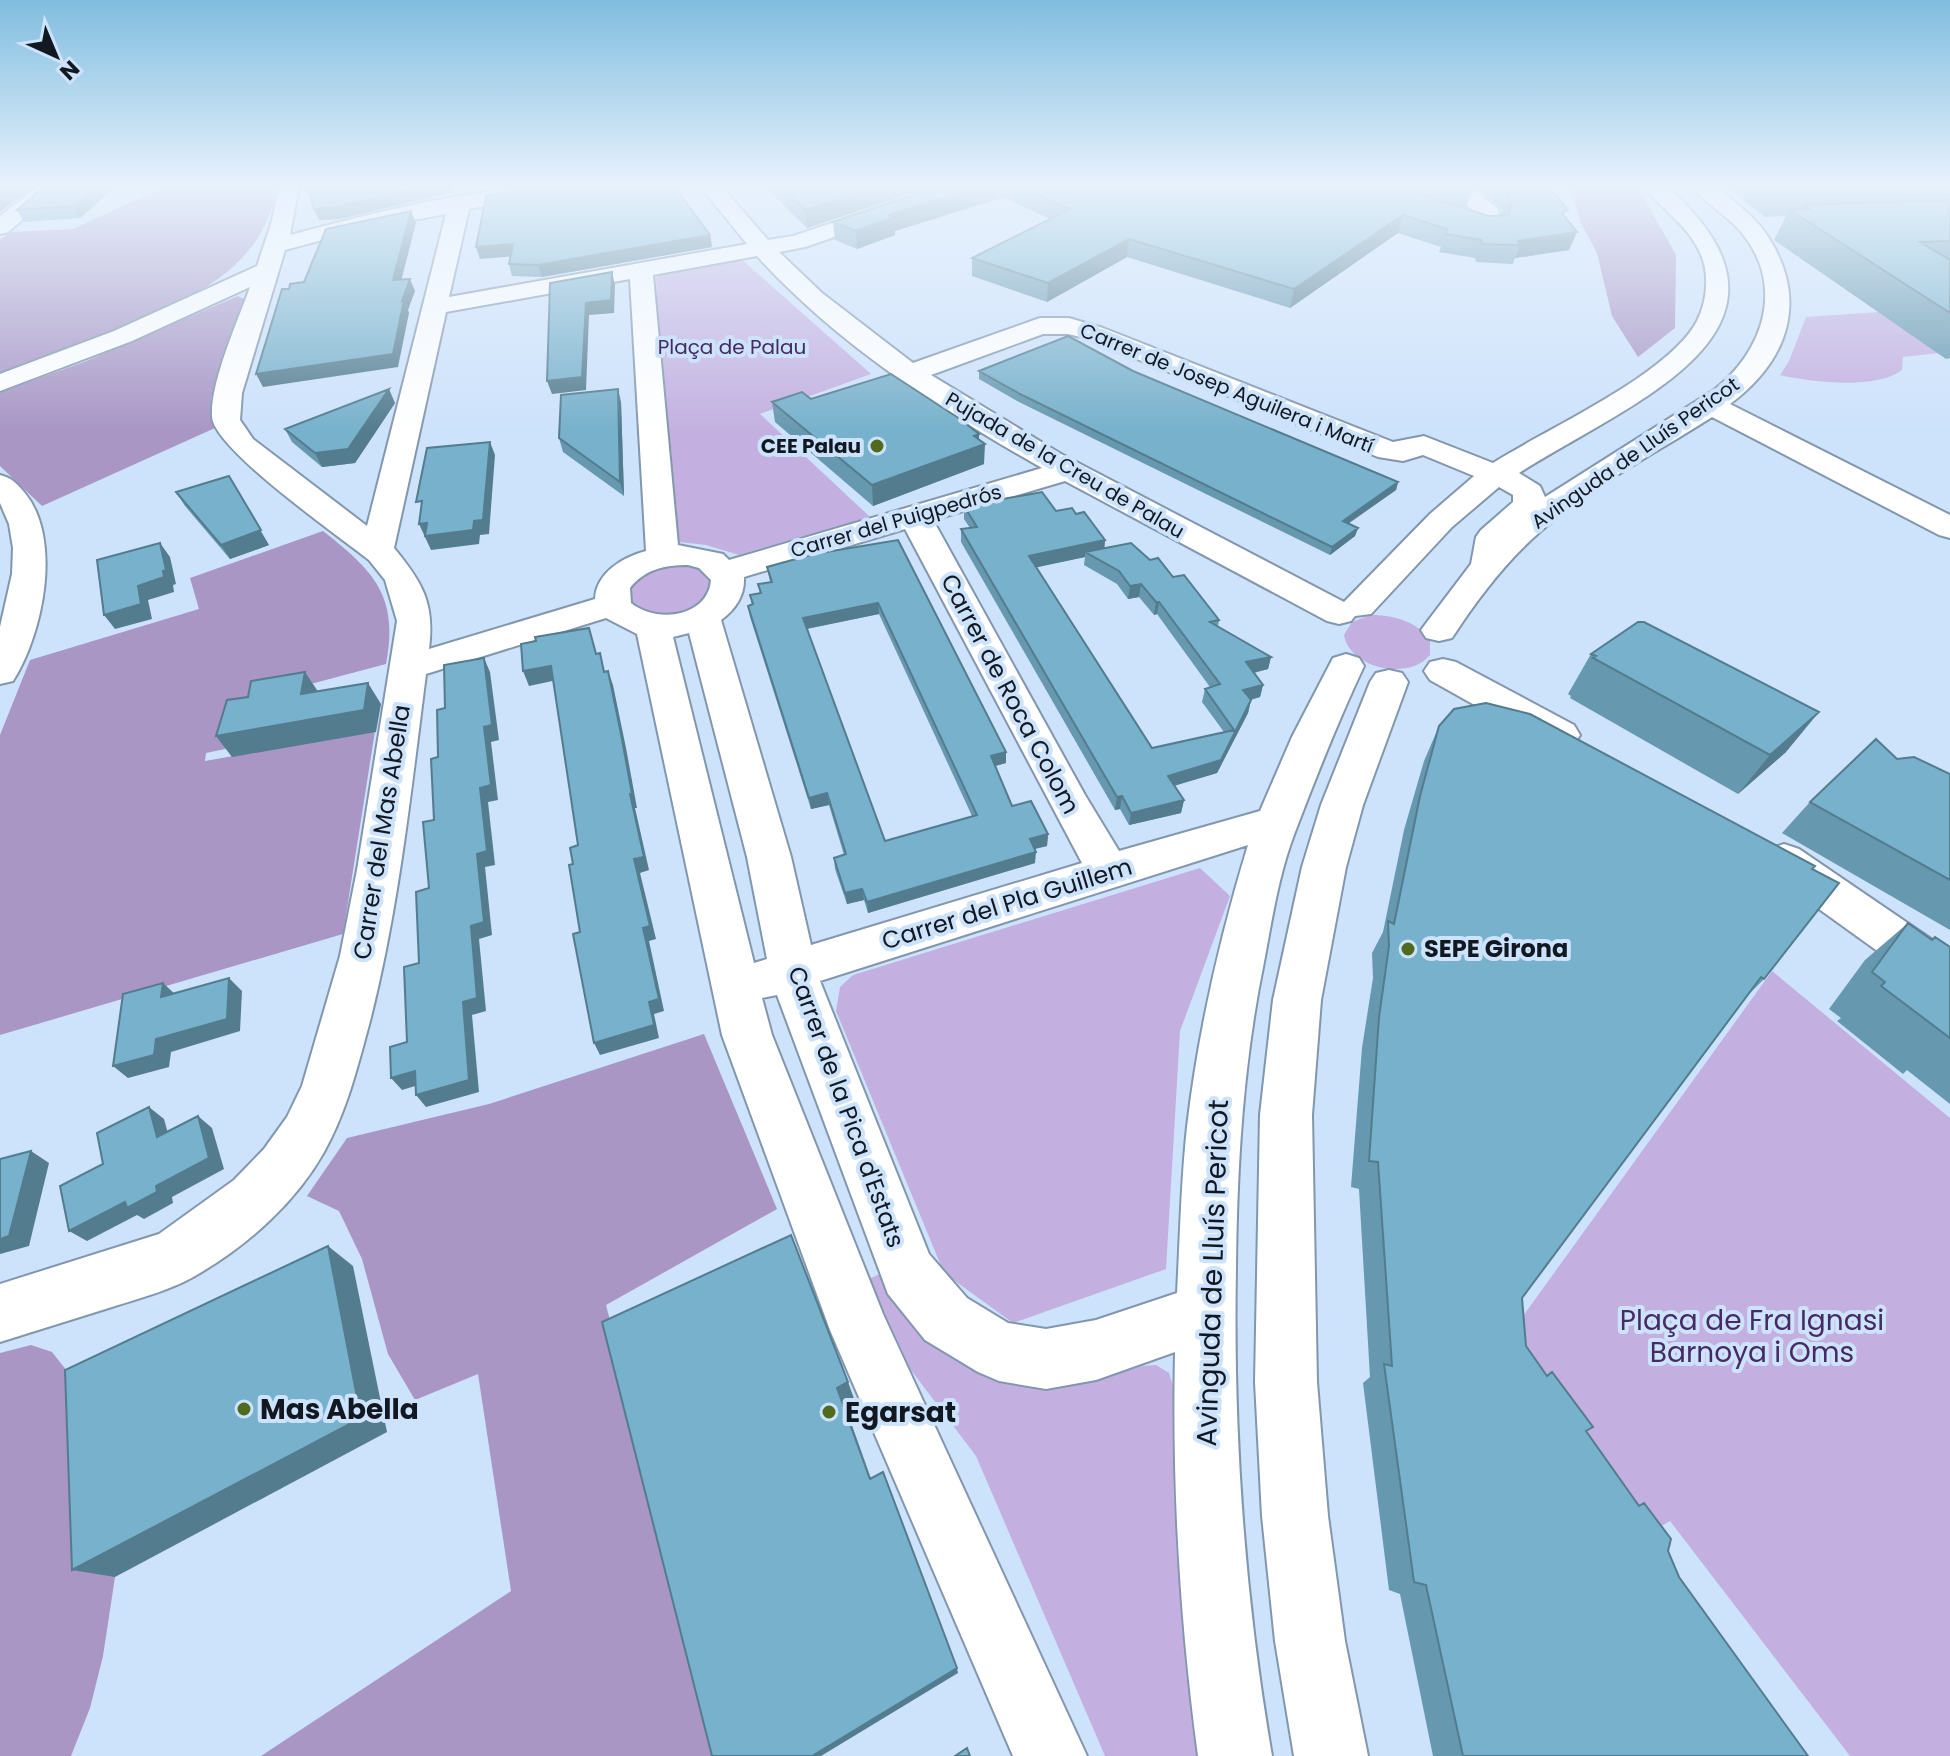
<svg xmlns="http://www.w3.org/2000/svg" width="1950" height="1756" viewBox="0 0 1950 1756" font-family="Poppins,sans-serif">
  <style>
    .green { fill: #c3b0e0 }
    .forest { fill: #a996c5 }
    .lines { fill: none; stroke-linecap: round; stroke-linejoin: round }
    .minor-casing { stroke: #8296ad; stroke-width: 4 }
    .minor { fill: #fff; fill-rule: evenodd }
    .wall { fill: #6698af; fill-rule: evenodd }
    .shaded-wall { fill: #537c8e }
    .building { fill: #77b1cb; stroke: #537c8e; stroke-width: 2; fill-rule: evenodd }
    .poi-dot { fill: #516b1e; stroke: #cde2fb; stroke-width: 3 }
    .labels { text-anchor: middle; stroke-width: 8; stroke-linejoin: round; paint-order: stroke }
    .far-park-label { font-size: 20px; fill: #462a65; stroke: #cde2fb }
    .far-street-label { font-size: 20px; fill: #111821; stroke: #cde2fb }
    .far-poi-label { font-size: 20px; font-weight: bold; fill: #111821; stroke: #cde2fb; text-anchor: end }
    .street-label { font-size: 24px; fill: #111821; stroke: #cde2fb }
    .poi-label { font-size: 24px; font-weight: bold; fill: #111821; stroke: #cde2fb; text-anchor: start }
    .near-street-label { font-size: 28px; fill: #111821; stroke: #cde2fb }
    .near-park-label { font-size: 28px; fill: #462a65; stroke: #cde2fb }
    .near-poi-label { font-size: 28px; font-weight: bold; fill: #111821; stroke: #cde2fb; text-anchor: start }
  </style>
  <rect width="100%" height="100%" fill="#cde2fb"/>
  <path class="green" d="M740 258 871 374 760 414 870 517 739 555 706 545 679 542 662 439 656 278 661 273Z
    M1879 312 1938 353 1903 357 1902 370C1877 390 1810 382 1780 375L1789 361 1806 317Z
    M671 562 699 565 716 577 702 605C671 619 657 619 626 602 628 572 647 572 671 562Z
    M1371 615C1394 615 1416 621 1430 640V655C1409 681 1350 669 1344 635L1352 622Z
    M1200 868 1230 896 1180 1031 1166 1269 1013 1323 944 1273 836 1011 840 987 853 975Z
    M1772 971 1950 1118V1756H1850L1670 1521 1636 1541 1512 1364 1518 1323Z
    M882 1273 989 1375 1022 1386 1067 1387 1143 1366 1156 1365 1169 1373 1176 1396 1201 1756H1105L976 1456 911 1370 869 1279Z"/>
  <path class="forest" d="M166 186H278C271 216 261 239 239 261 193 309 64 351 0 373V240L10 232 73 229Z
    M1564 186H1637L1676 255 1675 328 1638 357 1612 316 1597 253 1581 223 1571 192Z
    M238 296 244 299 211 398 215 428 42 506 0 466V392L84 362Z
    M323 531C374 571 399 596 386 664L243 702 235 747 206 753 205 761 375 731 343 934 0 1035V735L30 660 199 609 190 578Z
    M704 1034 777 1209 606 1305 723 1756H261L511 1591 478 1374 415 1400 388 1354 362 1259 339 1211 307 1196 347 1138 489 1104Z
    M31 1345 52 1352 67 1371 107 1440 115 1577 103 1656 90 1708 71 1756H0V1353Z"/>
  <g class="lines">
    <g class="minor-casing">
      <path id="minor" d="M39 186H62L8 232 0 234V216Z
        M279 186H299L290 235C380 211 477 186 570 186L560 192 469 209 449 297 747 244 700 186H721L768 240 793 236 943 186H974L971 190 805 247 779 252 822 293 913 363 1040 318H1069L1103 328 1393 442 1424 436 1493 463C1546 429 1669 375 1697 321 1705 305 1708 286 1705 268 1697 230 1665 214 1644 186H1666C1831 330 1628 403 1519 473L1540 486 1545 497 1714 390C1764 351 1785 286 1742 233 1727 215 1705 204 1692 186H1715C1730 199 1748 211 1761 227 1810 292 1793 357 1730 404L1950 515V538L1939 535 1712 417C1656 453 1593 485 1542 530 1506 561 1478 598 1452 638L1439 641 1426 638 1421 630 1471 564 1476 537 1481 530 1513 502V495L1499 487 1452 527 1371 614 1355 616 1351 621 1339 624 1327 621 1065 481 933 520 1085 795 1119 851 1260 811 1292 737 1333 658 1346 654 1359 658 1364 666C1338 721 1316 777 1295 832 1279 873 1272 919 1264 962 1243 1064 1237 1165 1236 1268 1233 1432 1244 1594 1272 1756H1198C1180 1622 1172 1488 1175 1352L1096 1380 1046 1389 999 1381 978 1372 925 1340 888 1294 777 995 762 998 772 1035 883 1314 1087 1756H1013L830 1330 722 1035 637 634 606 618 426 674C411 791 399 907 370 1021 358 1065 347 1111 324 1152 296 1202 249 1244 200 1273 174 1289 144 1297 115 1306 77 1318 38 1330 0 1342V1284L159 1234 234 1180 264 1149 287 1117 302 1086 340 956 357 870 397 621 385 580 369 560C340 537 214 449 212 417 210 382 238 321 250 287L132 341 0 391V374L114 331 257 266 272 221ZM446 214 367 526 253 439 240 420 242 393 285 250 363 229ZM757 256C837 344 940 410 1042 468L729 560 723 554 678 545 653 275ZM630 279 646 551C623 557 596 573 595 599L429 649C435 603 422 582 394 548L446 312ZM1043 334H1068L1085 338 1378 457 1403 461 1423 455 1474 476 1430 514 1344 602 1061 454 931 375ZM905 529 1082 863 811 945 791 857 721 620C736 609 745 595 744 577ZM688 565 699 568 711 580C708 617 657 624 631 603L630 588C645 569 665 565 688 565ZM689 633 747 857 767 959 754 963 673 637ZM1248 845C1220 937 1198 1032 1187 1127 1181 1182 1180 1237 1177 1293L1096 1320 1046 1329 1008 1323 967 1298 929 1254 820 981Z
        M1352 186H1384L1478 215 1446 186H1469L1498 209 1502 226 1499 231H1483L1355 190Z
        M0 475C12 478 16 483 24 492 63 538 43 634 13 681L0 684V627L12 574 13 548 9 524 0 503Z
        M1443 659 1456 662 1574 725 1580 735 1574 745 1560 749 1546 745 1430 680 1424 671 1430 662Z
        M1389 670 1402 673 1408 682 1363 805 1346 867 1321 1000 1312 1115 1317 1382 1328 1516 1345 1641 1368 1756H1294L1275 1641 1262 1516 1255 1382 1260 1115 1273 1000 1302 867 1321 805 1370 682 1376 673Z
        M1784 844 1799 849 1950 952V997L1933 991 1769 873 1762 861 1769 849Z"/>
    </g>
    <use href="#minor" class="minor"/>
  </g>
  <path class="wall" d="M116 186 80 218 24 222 17 210Z
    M494 186H523L494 188Z
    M764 186H933L807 228Z
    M940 186H1393L1489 216 1502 215 1501 208 1473 186H1549L1565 217 1569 250 1515 258 1513 264 1476 262 1475 258 1439 252 1441 247 1398 233 1290 308 1127 257 1047 302 972 276V258L1050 219 1007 199 994 200 895 231V235L857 249 835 240 833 222Z
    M1395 186H1467L1472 191 1466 208Z
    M1726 186H1950V358L1946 359 1774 240 1786 216 1765 217Z
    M710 235 712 247 542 277 512 276 509 264 510 256 480 259Z
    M979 371H1133L1398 482 1396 490 1348 524 1358 528 1355 536 1330 555 1019 402 979 379Z
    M811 399 979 440 984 464 873 506 775 422 772 402Z
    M621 402 624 496 563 452 559 438Z
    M395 403 355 463 322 467 292 442 285 429Z
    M176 492 269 545 230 559 185 506Z
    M964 506 1056 511 1076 514 1105 540 1104 548 1150 560 1173 577 1219 620 1218 626 1271 657 1268 669 1254 673 1263 685 1260 697 1251 700 1248 713 1217 773 1174 786 1184 800 1181 813 1129 825 1120 809 1115 810 961 542V529L970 528 964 519ZM1085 557 1084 565 1117 584 1128 599 1139 597 1154 615 1157 614 1210 687 1205 689 1202 702 1224 732 1152 748 1036 567Z
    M898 540 1006 763 995 766 1012 806 1048 834 1047 846 1035 849V863L868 913 864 900 847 904 835 869 834 858 844 855 829 805 811 809 750 617 748 606 752 605 750 595 760 593 758 584 770 582 767 567ZM879 614 972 816 885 841 807 629Z
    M1591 654 1786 752 1738 794 1570 698 1571 696 1568 694Z
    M1439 726 1812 869 1764 979 1750 993 1522 1298 1526 1346 1638 1505 1644 1503 1679 1577 1808 1756H1433L1400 1594 1389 1590 1363 1383 1370 1377 1359 1189 1351 1187 1362 1048 1373 978 1372 953 1383 932 1404 830 1424 761Z
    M1897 759 1950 774V930L1782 833 1810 802Z
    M1908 923 1932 940 1935 937 1950 947V1104L1907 1070 1903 1074 1837 1021 1841 1018 1829 1009 1865 960Z"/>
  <path class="shaded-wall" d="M12 186H35L0 212V195Z
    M96 186H116L80 218 73 206Z
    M426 186H452L449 193 340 219 319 220 314 209Z
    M880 186H933L807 228 805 210Z
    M981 186H994V200L895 231V235L857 249 856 231 889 215Z
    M411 211 416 223 398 293 393 280Z
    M1403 215 1398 233 1290 308 1294 289Z
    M1577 232 1569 250 1515 258 1520 245 1518 241Z
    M710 235 712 247 542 277 538 265Z
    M1129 239 1127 257 1047 302 1048 283Z
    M513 244 517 256 480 259 476 247Z
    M612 272 615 285 614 313 589 315 586 390 552 394 547 381 586 303Z
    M410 279 415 291 408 310 409 313 398 367 263 387 256 374 402 301Z
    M389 389 395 403 355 463 322 467 315 453Z
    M618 389 621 402 624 496 620 482Z
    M979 434V446L985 444 984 464 873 506 872 485Z
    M490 442 495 455 489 534 480 535 479 544 431 550 419 524Z
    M1398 482 1396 490 1340 529 1343 521Z
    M237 490 269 545 230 559 221 545Z
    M1358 528 1355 536 1330 555 1332 547Z
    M1105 540 1104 553 1085 552V557L1029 569V556Z
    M160 543 170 557 176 584 173 585 174 592 148 600 152 619 115 629 104 615 138 586 163 571Z
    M1141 584 1139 597 1128 599 1130 586Z
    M1156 602H1159L1157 614 1154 615Z
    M878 603 879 614 805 629 803 618Z
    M1271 657 1268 669 1243 675 1246 662Z
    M484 658 490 672 499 740 491 742 498 800 488 802 495 865 485 867 492 935 479 939 486 1011 472 1015 479 1092 426 1107 416 1095 463 1002 477 854 484 727Z
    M551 666 557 680 529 686 523 671Z
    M608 671 613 685 626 748 637 808H635L649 870 640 873 656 939 649 941 664 1011 654 1014 659 1038 600 1055 594 1043 649 1002 643 928 634 859 630 794Z
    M305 672 319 693 301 694Z
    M368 683 381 704 376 732 232 757 216 736Z
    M1263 685 1260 697 1240 702 1243 690Z
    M1251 700 1248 713 1217 773 1166 788 1168 776 1221 760Z
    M1819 712 1786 752 1738 794 1770 755Z
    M1006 752V763L991 767V756Z
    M827 793 829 805 811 809 809 798Z
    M1122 796 1120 809 1115 810 1117 797Z
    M1184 800 1181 813 1129 825 1131 813Z
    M1048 834 1047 846 1029 850 1030 839Z
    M1036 852 1035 863 868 913 867 902Z
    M862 889 864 900 847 904 845 893Z
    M229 978 242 991 240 1031 171 1052 169 1067 128 1078 113 1066 156 1039Z
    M163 983 177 996 161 997Z
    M415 1071 425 1083 402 1090 391 1078Z
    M149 1107 164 1119 172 1148 157 1137Z
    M198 1116 212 1128 224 1169 172 1197 173 1203 144 1219 137 1215 87 1241 69 1231 156 1186Z
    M31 1151 49 1163 29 1246 0 1254V1239Z
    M328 1246 353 1266 387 1432 115 1577 72 1570Z
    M848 1382 856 1404 846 1409 877 1495 837 1388Z
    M957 1668 958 1673 821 1756H812Z"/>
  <path class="building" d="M0 186H12L0 195Z
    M45 186H96L73 206 17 210Z
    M307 186H426L335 207 314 209Z
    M543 186H674L710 235 538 265 509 264 513 244 476 247 486 196Z
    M780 186H880L805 210Z
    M940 186H981L889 215 894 217 856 231 833 222Z
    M1018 186H1393L1489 216 1508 215 1511 207 1507 191 1501 186H1549L1568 210 1562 213 1577 232 1518 241 1520 245 1482 244 1481 240 1445 234 1447 229 1403 215 1294 289 1129 239 1048 283 972 258 1070 209Z
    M1457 186H1467L1472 191Z
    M1950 200V241L1920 242 1950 260V313L1790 210 1809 209 1804 205Z
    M411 211 393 280 410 279 402 301 404 300 393 354 256 374 282 289H289L290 284 304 282 326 229Z
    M612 272 611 300 586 303 582 377 547 381 550 283Z
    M1068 336 1133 371 1398 482 1343 521 1358 528 1332 547 1020 394 979 371Z
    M891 374 960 419 979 434 974 436 985 444 872 485 772 402 802 392 811 399Z
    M389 389 348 449 315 453 285 429Z
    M618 389 620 482 559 438 561 395Z
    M490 442 483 520 474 521 473 530 425 536 427 523 419 524 422 501 416 502 427 448Z
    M229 476 261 530 221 545 176 492Z
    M1042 492 1056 511 1072 508 1076 514 1084 512 1105 540 1029 556 1152 748 1234 730 1205 689 1220 684 1159 602H1156L1141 584 1130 586 1119 571 1085 552 1131 543 1150 560 1158 558 1173 577 1184 575 1219 620 1210 622 1271 657 1246 662 1263 685 1243 690 1251 700 1221 760 1168 776 1184 800 1131 813 1122 796 1117 797 961 529 977 527 964 506Z
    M898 540 1006 752 991 756 1012 806 1031 801 1048 834 1030 839 1036 852 867 902 862 889 845 893 834 858 846 854 827 793 809 798 748 606 753 604 750 595 761 593 758 584 772 582 767 567 814 554ZM878 603 977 815 885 841 803 618Z
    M160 543 166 570 163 571 164 577 138 586 141 604 104 615 97 560Z
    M1638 622H1644L1819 712 1770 755 1593 658 1596 656 1591 654Z
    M589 628 596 654 600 653 604 672 608 671 621 734 632 794H630L644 857 634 859 650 926 643 928 659 999 649 1002 654 1025 594 1043 573 934 580 932 569 865 573 864 570 848 578 845 551 666 523 671 521 644 536 641 535 637Z
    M484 658 492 725 484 727 491 785 480 788 487 851 477 854 484 922 471 926 477 998 463 1002 469 1080 416 1095 415 1071 391 1078 390 1047 407 1042 404 967 419 963 416 892 429 888 423 822 434 820 431 759 438 757 437 710 445 708 444 665Z
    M305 672 301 694 368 683 364 710 216 736 227 700 248 697 251 681Z
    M1486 703 1530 714 1815 866 1812 869 1839 883 1764 979 1761 977 1522 1298 1526 1346 1547 1376 1552 1372 1593 1427 1586 1431 1639 1506 1644 1503 1671 1539 1668 1551 1679 1577 1808 1756H1463L1426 1585 1414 1582 1384 1364 1392 1366 1378 1162 1369 1161 1379 1017 1389 946 1388 921 1394 924 1420 796 1439 726 1454 709Z
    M1876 739 1897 759 1914 757 1950 774V880L1810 802Z
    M1908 923 1932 940 1935 937 1950 947V1038L1881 986 1885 982 1872 972Z
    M229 978 227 1019 156 1039 154 1055 113 1066 123 994 163 983 161 997Z
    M149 1107 157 1137 198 1116 209 1158 156 1186 157 1192 127 1208 125 1202 69 1231 60 1186 103 1164 97 1133Z
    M31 1151 9 1236 0 1239V1159Z
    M791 1235 848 1382 837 1388 870 1479 883 1472 957 1668 812 1756H712L602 1322Z
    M328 1246 361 1418 72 1570 65 1370Z
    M967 1748 970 1756H955Z"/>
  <linearGradient id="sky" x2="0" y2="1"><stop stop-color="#80bddf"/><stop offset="0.43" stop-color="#e8f2fd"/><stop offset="1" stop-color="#e8f2fd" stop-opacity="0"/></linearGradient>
  <rect width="1950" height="432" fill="url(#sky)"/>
  <g class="poi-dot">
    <circle cx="877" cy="446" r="8"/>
    <circle cx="1408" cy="949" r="8"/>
    <circle cx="244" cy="1409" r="8"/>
    <circle cx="829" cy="1412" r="8"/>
  </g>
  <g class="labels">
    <g class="far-park-label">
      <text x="732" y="354">Plaça de Palau</text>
    </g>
    <g class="far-street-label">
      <text transform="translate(1227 388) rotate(22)" y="7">Carrer de Josep Aguilera i Martí</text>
      <text transform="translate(1635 453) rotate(-35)" y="7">Avinguda de Lluís Pericot</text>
      <text transform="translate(1065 465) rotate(30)" y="7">Pujada de la Creu de Palau</text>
      <text transform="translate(896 521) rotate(-16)" y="7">Carrer del Puigpedrós</text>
    </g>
    <g class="far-poi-label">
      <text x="861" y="453">CEE Palau</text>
    </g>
    <g class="street-label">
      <text transform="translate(1010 694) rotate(62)" y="8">Carrer de Roca Colom</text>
      <text transform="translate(382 832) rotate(-81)" y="8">Carrer del Mas Abella</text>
      <text transform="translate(1007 904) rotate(-17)" y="8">Carrer del Pla Guillem</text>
      <text transform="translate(846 1107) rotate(70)" y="8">Carrer de la Pica d'Estats</text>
    </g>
    <g class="poi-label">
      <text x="1424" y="957">SEPE Girona</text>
    </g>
    <g class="near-street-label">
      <text transform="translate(1212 1273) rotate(-88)" y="10">Avinguda de Lluís Pericot</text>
    </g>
    <g class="near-park-label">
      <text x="1752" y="1330">Plaça de Fra Ignasi<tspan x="1752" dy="32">Barnoya i Oms</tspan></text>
    </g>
    <g class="near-poi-label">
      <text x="260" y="1419">Mas Abella</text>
      <text x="845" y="1422">Egarsat</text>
    </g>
  </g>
  <g transform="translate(56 56) rotate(136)" stroke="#cde2fb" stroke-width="6" paint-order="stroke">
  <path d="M0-6L14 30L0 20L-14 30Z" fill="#111821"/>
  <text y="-12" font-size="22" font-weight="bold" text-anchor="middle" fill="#111821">N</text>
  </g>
</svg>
